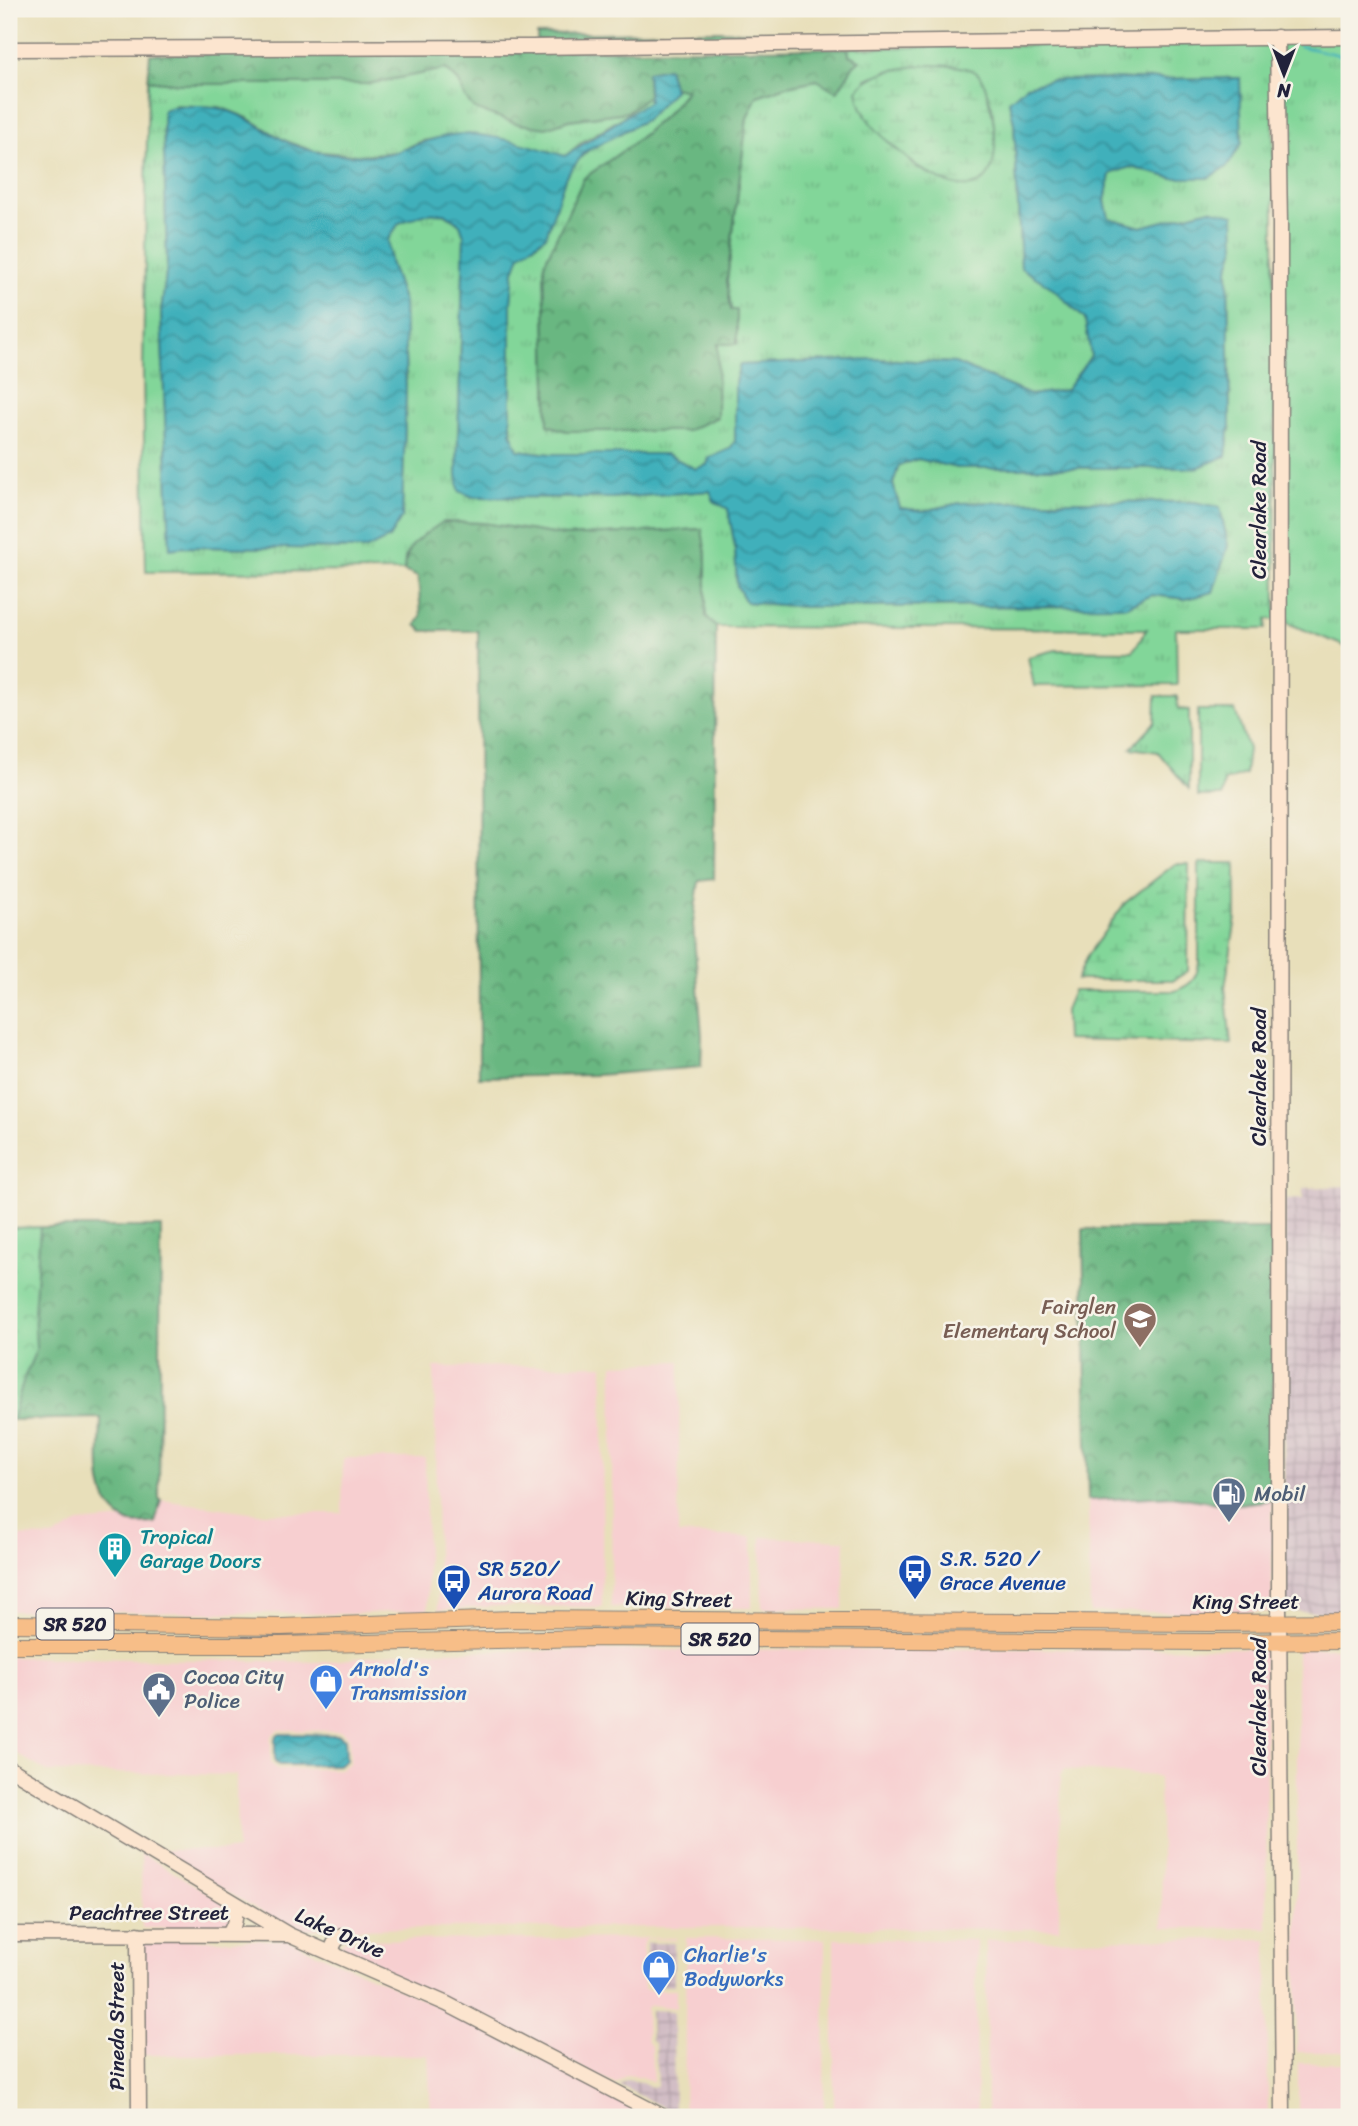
<svg xmlns="http://www.w3.org/2000/svg" width="1358" height="2126" viewBox="0 0 1358 2126" font-family="Sriracha,sans-serif">
  <style>
    .built { fill: #f7cfd0; fill-rule: evenodd }
    .industrial { fill: url(#industrial-grid) }
    .grass { fill: url(#grass-tufts); stroke: #527c6a; stroke-width: 2; fill-rule: evenodd }
    .forest { fill: url(#forest-crowns); stroke: #466c5e; stroke-width: 2 }
    .wetland { fill: url(#wetland-marsh); stroke: #527c6a; stroke-width: 2 }
    .park { fill: url(#park-crowns); stroke: #527c6a; stroke-width: 2 }
    .water { fill: url(#water-waves); stroke: #31697b; stroke-width: 2 }
    .lines { fill: none; stroke-linecap: round; stroke-linejoin: round }
    .stream { stroke: #40b0bb; stroke-width: 2.5 }
    .secondary-casing { stroke: #85807a; stroke-width: 17 }
    .primary-casing { stroke: #85807a; stroke-width: 18 }
    .secondary { stroke: #fce5cf; stroke-width: 14 }
    .primary { stroke: #f7be88; stroke-width: 16 }
    .labels { text-anchor: middle; stroke-width: 5; stroke-linejoin: round; paint-order: stroke }
    .shield { fill: #f7f3e8; stroke: #62616f; stroke-width: 2 }
    .shield-label { font-size: 19px; font-weight: bold; fill: #22223b }
    .street-label { font-size: 21px; fill: #22223b; stroke: #f7f3e8 }
    .education-label { font-size: 21px; fill: #785e54; stroke: #f7f3e8; text-anchor: end }
    .service-label { font-size: 21px; fill: #4e5e75; stroke: #f7f3e8; text-anchor: start }
    .culture-label { font-size: 21px; fill: #0d838f; stroke: #f7f3e8; text-anchor: start }
    .transit-label { font-size: 21px; fill: #164399; stroke: #f7f3e8; text-anchor: start }
    .shop-label { font-size: 21px; fill: #366cbe; stroke: #f7f3e8; text-anchor: start }
  </style>
  <defs>
    <pattern id="industrial-grid" width="8" height="8" patternUnits="userSpaceOnUse" patternTransform="scale(1.75)"><rect width="8" height="8" fill="#d2bdc5"/><path d="M0 4h8M4 0v8" fill="none" stroke="#b4a2aa"/></pattern>
    <pattern id="grass-tufts" width="24" height="20" patternUnits="userSpaceOnUse" patternTransform="scale(1.75)"><rect width="24" height="20" fill="#82d699"/><path d="M3 7l-1-3M5 7V3M7 7l1-3M15 17l-1-3M17 17v-4M19 17l1-3" fill="none" stroke="#70b785"/></pattern>
    <pattern id="forest-crowns" width="20" height="18" patternUnits="userSpaceOnUse" patternTransform="scale(1.75)"><rect width="20" height="18" fill="#69b781"/><path d="M2 6a3 3 0 1 1 6 0M12 15a3 3 0 1 1 6 0" fill="none" stroke="#56946b"/></pattern>
    <pattern id="wetland-marsh" width="20" height="14" patternUnits="userSpaceOnUse" patternTransform="scale(1.75)"><rect width="20" height="14" fill="#82d699"/><path d="M1 5h8M5 5V1M11 12h8M15 12V8" fill="none" stroke="#70b785"/></pattern>
    <pattern id="park-crowns" width="20" height="18" patternUnits="userSpaceOnUse" patternTransform="scale(1.75)"><rect width="20" height="18" fill="#82d699"/><path d="M2 6a3 3 0 1 1 6 0M12 15a3 3 0 1 1 6 0" fill="none" stroke="#70b785"/></pattern>
    <pattern id="water-waves" width="16" height="10" patternUnits="userSpaceOnUse" patternTransform="scale(1.75)"><rect width="16" height="10" fill="#40b0bb"/><path d="M0 5q4-4 8 0t8 0" fill="none" stroke="#358f99"/></pattern>
  </defs>
  <rect width="100%" height="100%" fill="#f7f3e8"/>
  <filter id="ink" filterUnits="userSpaceOnUse"><feTurbulence type="fractalNoise" baseFrequency=".0143" numOctaves="2"/><feDisplacementMap in="SourceGraphic" scale="14" xChannelSelector="R" yChannelSelector="G"/><feConvolveMatrix kernelMatrix="1 2 1 2 8 2 1 2 1" color-interpolation-filters="sRGB"/></filter>
  <filter id="wash" filterUnits="userSpaceOnUse"><feTurbulence type="fractalNoise" baseFrequency=".00686" numOctaves="4" result="noise"/><feDisplacementMap in="SourceGraphic" scale="28" xChannelSelector="R" yChannelSelector="G"/><feGaussianBlur stdDeviation="1.57" result="paint"/><feColorMatrix in="noise" values="0 0 0 0 0 0 0 0 0 0 0 0 0 0 0 0 0 1.4 0 .05"/><feComposite in="paint" operator="in"/></filter>
  <g filter="url(#wash)">
    <rect width="100%" height="100%" fill="#e8dfba"/>
    <path class="built" d="M680 1361 678 1534 752 1537V1608L611 1607 613 1364Z
      M603 1365 602 1607 500 1606 438 1610 434 1367Z
      M343 1458H425L428 1610 352 1614 9 1611V1536L54 1537 79 1523 124 1519 129 1523H155L161 1500 258 1513H342Z
      M1172 1496 1230 1505 1272 1500V1612H1090L1088 1500Z
      M761 1537 845 1540 843 1609 762 1608Z
      M1265 1648 1267 1928H1163L1159 1778 1155 1776 1065 1769 1061 1774 1059 1929 677 1927 291 1929 157 1850H237L236 1775 47 1772 9 1749V1657L325 1662 416 1651ZM277 1730 341 1731 349 1738 350 1763 339 1769H277L271 1763V1737Z
      M1297 1648H1349V2052H1297Z
      M141 1853 227 1904 232 1914 226 1929 142 1928Z
      M676 1938V1940L647 1939 643 1943 644 1988 647 1990H676V2008L650 2005 646 2008 647 2041 651 2046 653 2082 642 2077 626 2075 615 2084 338 1948 345 1940Z
      M686 1938 825 1939 824 2117H684Z
      M142 1939 227 1940 230 1942 231 1940H288L445 2009 653 2117H431L428 2055H143Z
      M834 1939 976 1940 977 2117H834Z
      M1267 1939 1268 2117H987L986 1940Z
      M1298 2063H1349V2117H1298Z"/>
    <path class="industrial" d="M1349 1186V1612H1284L1285 1200 1303 1199V1188Z
      M647 1943H674V1986L647 1985Z
      M650 2010 673 2011 674 2113 619 2085 626 2080 642 2082 651 2087 657 2086 655 2044 651 2041Z"/>
    <path class="grass" d="M1273 42 1276 620 1267 619 1266 629H1176L1177 685 1034 686 1028 657 1056 650 1133 651 1147 629 716 627 706 616V555L701 529 565 536 484 523 443 522 405 557 404 571 146 572 143 371 148 80 181 84H367L446 69 459 82 464 96 499 116 520 124 546 127 569 120 627 112 648 96 649 101 582 142 565 156 507 141 465 134 422 141 396 152 357 155 313 151 284 140 248 118 220 107 175 105 163 122 167 265 161 312 170 548 185 547 366 549 402 517 406 393 404 303 390 262 388 240 399 223 423 214 444 213 460 224 464 236 457 474 473 497 611 498 711 491 714 501 728 508 735 547 737 586 746 602 804 607 1127 606 1152 595 1186 599 1213 592 1228 546 1220 507 1194 502 1056 501 960 503 924 511 900 508 893 484 899 465 918 459 957 468H1196L1226 456 1230 425 1228 269 1235 248 1210 209 1141 227 1109 218 1105 201 1110 174 1130 167 1173 178 1240 78 1052 80 1009 101 1014 123 1021 268 1051 287 1085 319 1091 356 1066 390 1030 395 955 363 875 359 740 365 735 382V441L730 449 709 458 707 465 695 469 667 454H551L518 450 511 432C511 401 505 276 519 256 526 246 542 245 547 232 554 215 556 193 566 176 583 145 643 112 674 91L673 87 687 89 667 114 631 145 584 179 544 264 548 425 566 431H687L717 417V344L737 343V310H731L727 281 747 118 757 96 787 86 817 80 854 65 859 60 849 55 848 48ZM925 65 961 68 982 78 992 107 995 137 933 176 918 168 883 137 866 79 888 71Z
      M1282 42H1349V648L1285 622Z
      M1156 696H1177L1178 709 1189 710V789L1158 752 1131 748 1155 722Z
      M1198 710H1235L1248 749 1245 774 1224 781 1222 796H1198Z"/>
    <path class="forest" d="M721 31 835 37 537 41V34Z
      M848 48 849 55 860 60 854 65 837 92 817 80 787 86 757 96 747 118 727 281 731 310H737V344H718L717 417 686 431H566L548 425 544 264 584 178 631 145 667 114 687 90 673 87 668 68 647 72 648 96 627 112 569 120 546 128 519 124 474 109 464 96 459 82 446 69 367 84H181L148 80 150 54Z
      M443 522 484 523 565 536 702 529 706 555V616L716 627 714 879 699 881 693 924 702 1036 701 1067 597 1075 479 1077 478 631H423L416 625 421 617 418 577 404 571C406 542 421 537 443 522Z
      M40 1227H161L159 1499 161 1500 155 1523C147 1523 135 1525 128 1522 90 1504 101 1452 101 1418L12 1420 24 1378 36 1350 34 1312Z
      M1083 1229H1275L1272 1500 1230 1505 1172 1496 1088 1500Z"/>
    <path class="wetland" d="M925 65C940 66 965 64 977 73 984 79 986 89 988 97 993 111 994 124 995 139 997 214 937 185 901 153 880 134 861 120 857 90 873 70 900 69 925 65Z
      M1199 863H1236V918L1225 987 1231 1044 1066 1040 1065 1010 1073 991H1175C1191 985 1197 979 1199 962Z
      M1175 864H1189L1188 971 1174 980H1077L1087 956 1125 903Z"/>
    <path class="park" d="M40 1227 34 1312 36 1350 24 1378 12 1420H9V1228Z"/>
    <path class="water" d="M668 68 674 90 647 119 585 152 566 176 546 236 520 255 514 271 511 303V432L518 450 551 454H667L695 469 707 465 709 458 730 449 735 441V382L740 365 875 359 955 363 1030 395 1066 390 1091 356 1085 319 1051 287 1021 268 1014 123 1009 101 1026 86 1052 80 1240 78 1242 143 1227 167 1208 178H1173L1130 167 1110 174 1105 201 1109 218 1141 227 1210 209 1234 215 1235 248 1228 269 1230 425 1226 456 1197 468H957L918 459 899 465 893 484 900 508 924 511 960 503 1056 501 1194 502 1220 507 1228 546 1213 592 1186 599 1152 595 1127 606 804 607 746 602 737 586 735 547 728 509 714 501 710 491 611 498 473 497 459 491 457 474 464 236 460 224 445 213 423 214 399 223 388 240 390 262 404 303 406 393 402 517 389 538 367 549 185 547 170 549 161 312 167 265 163 110C176 105 186 106 200 106 250 108 269 141 313 151 334 156 378 158 398 151 420 144 441 134 465 134 494 134 536 147 565 156L649 101 647 72Z
      M278 1734 339 1735 345 1739 346 1760 337 1765H279L275 1761V1739Z"/>
    <g class="lines">
      <path class="stream" d="M1299 46 1349 57"/>
    </g>
  </g>
  <g filter="url(#ink)">
    <g class="lines">
      <g class="secondary-casing">
        <path id="secondary" d="M1277 37 1280 225 1279 1604 1283 2117
          M9 49 532 47 1349 37
          M9 1768 289 1935 447 2004 664 2117
          M9 1934 288 1935
          M138 1934 139 2117
          M229 1934C237 1921 237 1914 230 1900
          M337 1956 332 1950C334 1942 336 1939 344 1935"/>
      </g>
      <g class="primary-casing">
        <path id="primary" d="M9 1624 281 1627 513 1619 1212 1623 1349 1622
          M9 1645H279L589 1638 1210 1642 1349 1641"/>
      </g>
      <use href="#secondary" class="secondary"/>
      <use href="#primary" class="primary"/>
    </g>
  </g>
  <defs>
    <g id="school-pin" transform="scale(1.75)"><path d="M0 17L-7.5 6A9.5 9.5 0 1 1 7.5 6Z" fill="#8d6e63" stroke="#f7f3e8"/><path d="M0-5L7-2L0 1L-7-2ZM-4 1L0 2.5L4 1V4Q0 6-4 4Z" fill="#fff"/></g>
    <g id="fuel-pin" transform="scale(1.75)"><path d="M0 17L-7.5 6A9.5 9.5 0 1 1 7.5 6Z" fill="#5c6f8a" stroke="#f7f3e8"/><path d="M-5.5-6h7V0h2V4h1.3V-2.5L3-4.5l.8-.8L6-3V5H2.5V1h-1V6h-7ZM-4.2-4.7v3.2H.2V-4.7Z" fill="#fff"/></g>
    <g id="building-pin" transform="scale(1.75)"><path d="M0 17L-7.5 6A9.5 9.5 0 1 1 7.5 6Z" fill="#0f9aa8" stroke="#f7f3e8"/><path d="M-4-6H4V6H1V3H-1V6H-4ZM-2.5-4.3h1.7v1.8h-1.7ZM.8-4.3h1.7v1.8H.8ZM-2.5-1h1.7V.8h-1.7ZM.8-1h1.7V.8H.8Z" fill="#fff"/></g>
    <g id="bus-pin" transform="scale(1.75)"><path d="M0 17L-7.5 6A9.5 9.5 0 1 1 7.5 6Z" fill="#1a4fb4" stroke="#f7f3e8"/><path d="M-5-6H5V4H4V6H2V4H-2V6H-4V4H-5ZM-3.5-4V0h7V-4ZM-3.5 1.2v1.5H-2V1.2ZM2 1.2v1.5H3.5V1.2Z" fill="#fff"/></g>
    <g id="shop-pin" transform="scale(1.75)"><path d="M0 17L-7.5 6A9.5 9.5 0 1 1 7.5 6Z" fill="#3f7fe0" stroke="#f7f3e8"/><path d="M-5-2.5h2.3a2.7 3.5 0 0 1 5.4 0H5L5.5 6h-11ZM-1.5-2.5h3a1.5 2.3 0 0 0-3 0Z" fill="#fff"/></g>
    <g id="civic-pin" transform="scale(1.75)"><path d="M0 17L-7.5 6A9.5 9.5 0 1 1 7.5 6Z" fill="#5c6f8a" stroke="#f7f3e8"/><path d="M-.6-6.5H3V-4.5H.6V-3L4-1V1h2V6H-6V1h2V-1L-.6-3ZM-1.2 2.5V6h2.4V2.5Z" fill="#fff"/></g>
  </defs>
  <g fill-rule="evenodd">
    <use href="#school-pin" x="1140" y="1319"/>
    <use href="#fuel-pin" x="1229" y="1494"/>
    <use href="#building-pin" x="115" y="1549"/>
    <use href="#bus-pin" x="915" y="1571"/>
    <use href="#bus-pin" x="454" y="1581"/>
    <use href="#shop-pin" x="326" y="1681"/>
    <use href="#civic-pin" x="159" y="1689"/>
    <use href="#shop-pin" x="659" y="1967"/>
  </g>
  <g class="labels">
    <g class="shield">
      <rect x="36.5" y="1608.5" width="77" height="31" rx="5"/>
      <rect x="681.5" y="1623.5" width="77" height="31" rx="5"/>
    </g>
    <g class="shield-label">
      <text x="75" y="1631">SR 520</text>
      <text x="720" y="1646">SR 520</text>
    </g>
    <g class="street-label">
      <text transform="translate(1259 510) rotate(-90)" y="7">Clearlake Road</text>
      <text transform="translate(1259 1077) rotate(-90)" y="7">Clearlake Road</text>
      <text transform="translate(679 1599) rotate(1)" y="7">King Street</text>
      <text x="1246" y="1609">King Street</text>
      <text transform="translate(1259 1707) rotate(-90)" y="7">Clearlake Road</text>
      <text x="149" y="1920">Peachtree Street</text>
      <text transform="translate(340 1933) rotate(24)" y="7">Lake Drive</text>
      <text transform="translate(117 2026) rotate(-90)" y="7">Pineda Street</text>
    </g>
    <g class="education-label">
      <text x="1116" y="1314">Fairglen<tspan x="1116" dy="24">Elementary School</tspan></text>
    </g>
    <g class="service-label">
      <text x="1254" y="1501">Mobil</text>
      <text x="184" y="1684">Cocoa City<tspan x="184" dy="24">Police</tspan></text>
    </g>
    <g class="culture-label">
      <text x="140" y="1544">Tropical<tspan x="140" dy="24">Garage Doors</tspan></text>
    </g>
    <g class="transit-label">
      <text x="940" y="1566">S.R. 520 /<tspan x="940" dy="24">Grace Avenue</tspan></text>
      <text x="478" y="1576">SR 520/<tspan x="478" dy="24">Aurora Road</tspan></text>
    </g>
    <g class="shop-label">
      <text x="350" y="1676">Arnold's<tspan x="350" dy="24">Transmission</tspan></text>
      <text x="684" y="1962">Charlie's<tspan x="684" dy="24">Bodyworks</tspan></text>
    </g>
  </g>
  <rect width="1358" height="2126" fill="none" stroke="#f7f3e8" stroke-width="35"/>
  <g transform="translate(1284 74) rotate(180)" stroke="#f7f3e8" stroke-width="5" paint-order="stroke">
  <path d="M0-5L12 26L0 18L-12 26Z" fill="#22223b"/>
  <text y="-10" font-size="19" font-weight="bold" text-anchor="middle" fill="#22223b">N</text>
  </g>
</svg>
